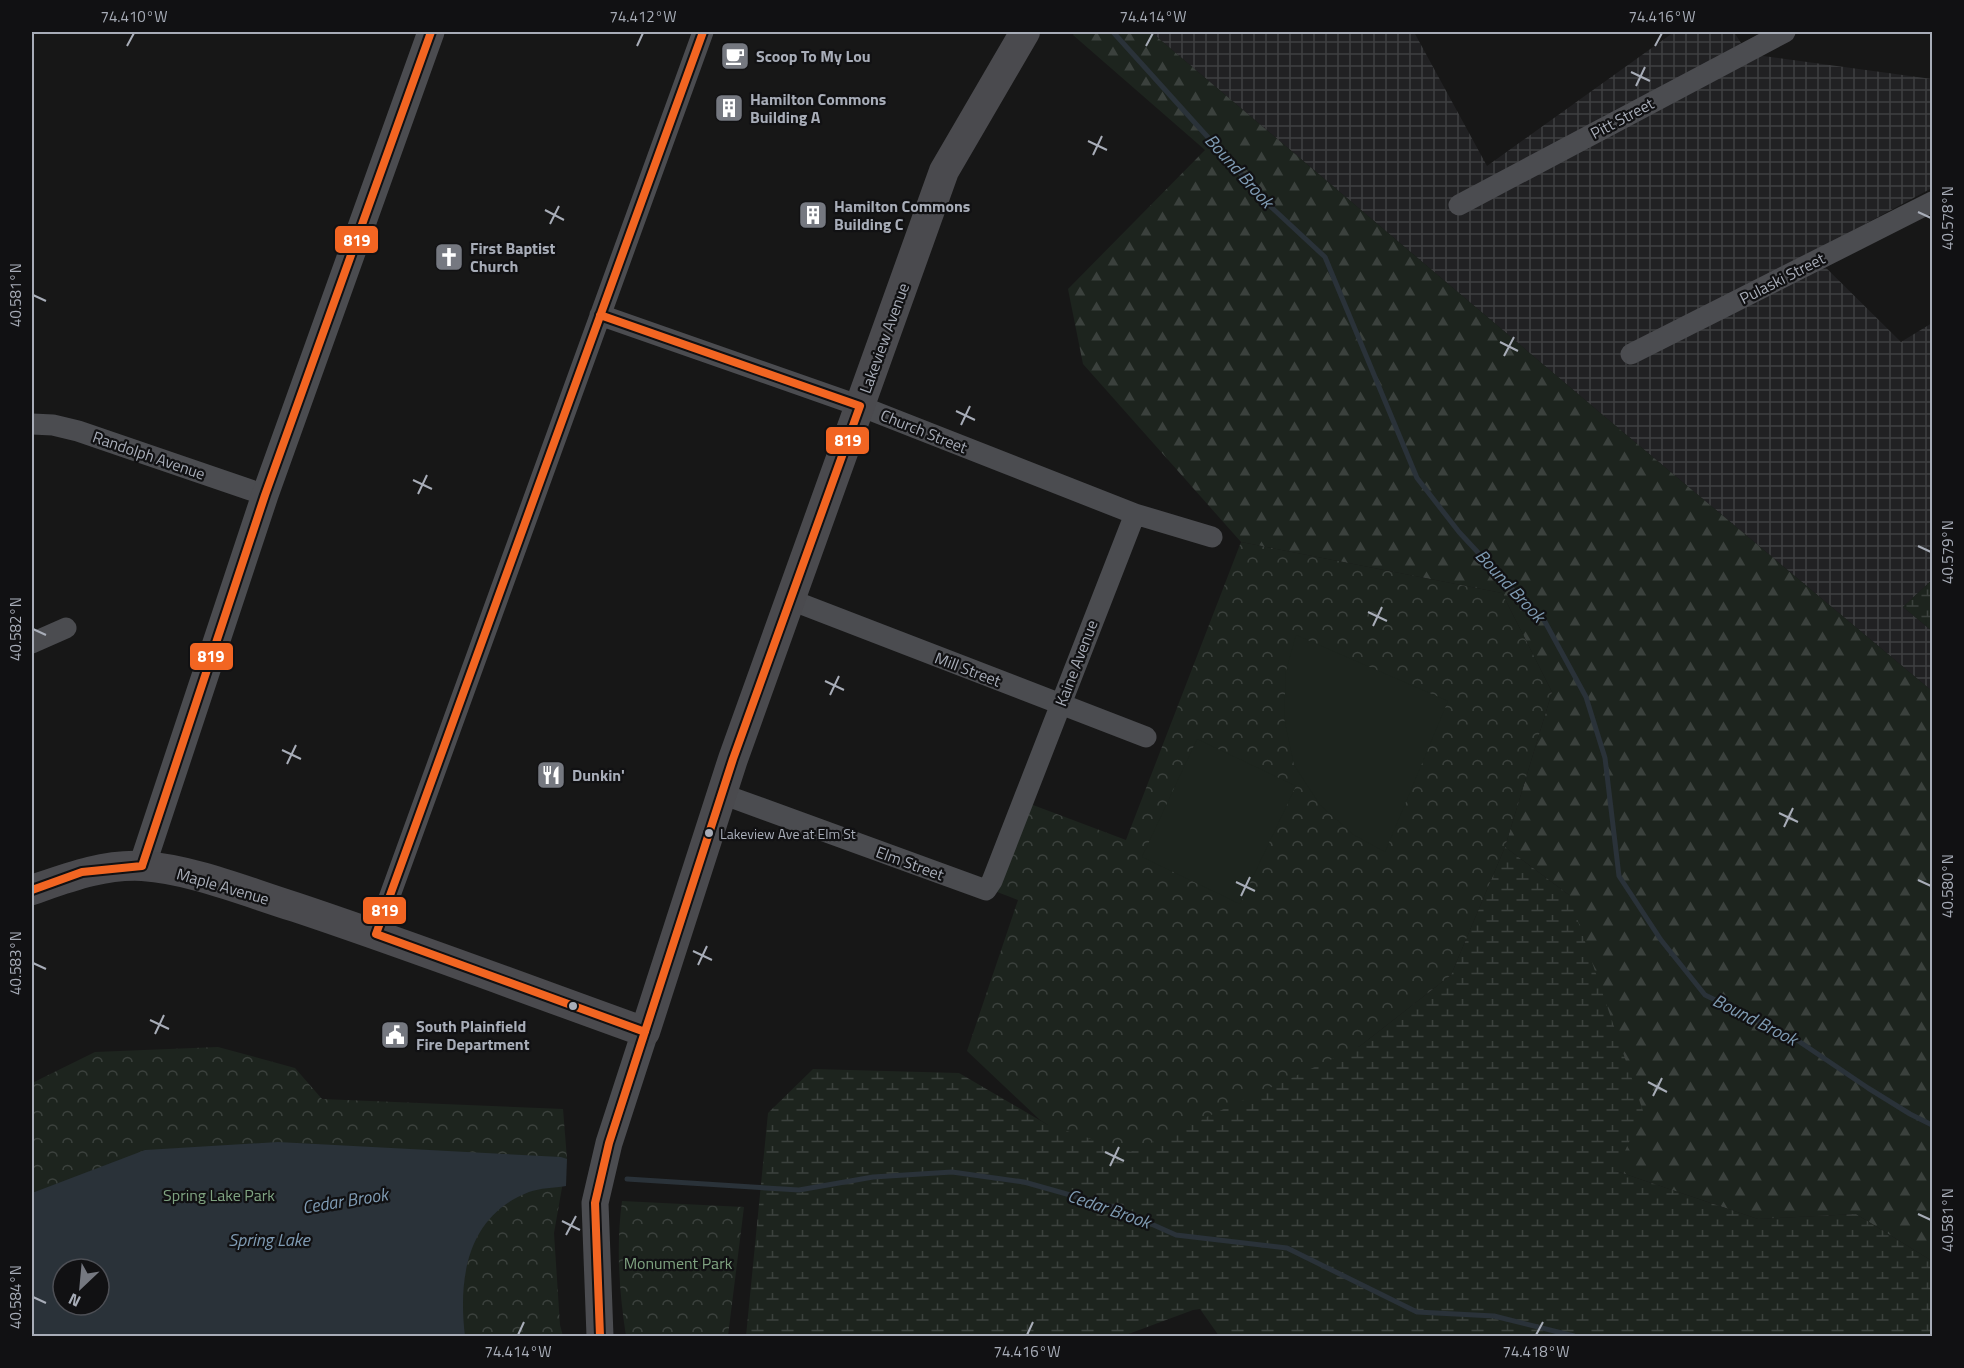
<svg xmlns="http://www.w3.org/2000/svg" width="1964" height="1368" viewBox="0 0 1964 1368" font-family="'Titillium Web',sans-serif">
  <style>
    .industrial { fill: url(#industrial-grid) }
    .forest { fill: url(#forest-firs) }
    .wetland { fill: url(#wetland-marsh) }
    .park { fill: url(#park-crowns); fill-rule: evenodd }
    .pitch { fill: #1d241e }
    .water { fill: #2a3239; fill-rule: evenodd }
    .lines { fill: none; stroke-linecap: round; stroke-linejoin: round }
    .stream { stroke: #2a3239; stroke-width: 5 }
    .minor { stroke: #4b4c50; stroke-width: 21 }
    .tertiary { stroke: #4b4c50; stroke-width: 27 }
    .secondary { stroke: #4a4a4e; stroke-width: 30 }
    .bus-1-casing { stroke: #111113; stroke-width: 12 }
    .bus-1 { stroke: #f26522; stroke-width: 8 }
    .ticks { fill: none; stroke: #a8adb8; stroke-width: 2 }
    .bus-dot { fill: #a8adb8; stroke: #111113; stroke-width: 2 }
    .labels { text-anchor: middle; stroke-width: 4.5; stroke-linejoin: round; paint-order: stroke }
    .bus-label { font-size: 14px; fill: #a8adb8; stroke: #111113; text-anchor: start }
    .poi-label { font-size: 16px; font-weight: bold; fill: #a8adb8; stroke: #111113; text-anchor: start }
    .street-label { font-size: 16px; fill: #a8adb8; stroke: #111113 }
    .park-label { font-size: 16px; fill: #7fa381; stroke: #111113 }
    .water-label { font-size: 18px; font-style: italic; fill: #7f9bb3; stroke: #111113 }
    .line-badge { stroke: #111113; stroke-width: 2 }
    .badge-label { font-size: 16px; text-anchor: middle; font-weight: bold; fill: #fff }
    .neatline { fill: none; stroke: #a8adb8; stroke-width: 2 }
    .ticks-label { font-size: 15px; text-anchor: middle; fill: #a8adb8 }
  </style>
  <defs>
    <pattern id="industrial-grid" width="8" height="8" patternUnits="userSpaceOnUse" patternTransform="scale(1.5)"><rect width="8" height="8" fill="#212123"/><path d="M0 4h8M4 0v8" fill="none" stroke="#3e3f41"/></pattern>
    <pattern id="forest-firs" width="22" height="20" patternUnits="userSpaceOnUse" patternTransform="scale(1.5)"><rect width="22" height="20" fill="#1d241e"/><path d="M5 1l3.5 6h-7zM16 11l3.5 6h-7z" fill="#3b413d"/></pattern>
    <pattern id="wetland-marsh" width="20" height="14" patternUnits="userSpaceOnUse" patternTransform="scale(1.5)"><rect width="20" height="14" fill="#1d241e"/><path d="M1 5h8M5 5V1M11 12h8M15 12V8" fill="none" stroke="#3b413d"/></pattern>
    <pattern id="park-crowns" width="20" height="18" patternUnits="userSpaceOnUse" patternTransform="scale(1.5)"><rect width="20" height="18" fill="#1d241e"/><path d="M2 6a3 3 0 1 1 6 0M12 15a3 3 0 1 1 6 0" fill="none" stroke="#3b413d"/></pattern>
  </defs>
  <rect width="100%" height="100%" fill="#171717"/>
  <path class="industrial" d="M1151 32H1414L1487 166 1674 32H1734L1748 54 1932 79V188L1811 253 1901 342 1932 323V580L1903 607 1932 631V691L1617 427Z"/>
  <path class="forest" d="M1075 32H1151L1617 427 1932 691V1261L1856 1214 1758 1219 1616 1171 1569 895 1505 847 1552 692 1502 593 1241 542 1083 364 1068 289 1205 150 1073 35Z"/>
  <path class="wetland" d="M1932 580V631L1903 607Z
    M1505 847 1569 895 1643 1111 1616 1171 1758 1219 1856 1214 1932 1261V1336H1219L1200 1309 1193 1310 1123 1336H746L768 1113 813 1069 959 1073 1048 1125 1360 1046 1451 975Z"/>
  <path class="park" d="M1241 542 1502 593 1552 692 1505 847 1451 975 1360 1046 1131 1152 1048 1125 1040 1120 967 1051 1018 900 992 890 1025 802 1126 840Z
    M218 1047 295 1068 322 1099 563 1109 567 1159 554 1233 560 1325 563 1336H32V1083L95 1052ZM63 1269H99V1305H63Z
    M622 1201 744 1207 728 1336H626C619 1291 616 1246 622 1201Z"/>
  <path class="pitch" d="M1296 635 1448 701 1385 852 1354 835 1320 805 1294 765 1284 718 1286 671Z
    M1197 739 1296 786 1240 904 1142 857Z"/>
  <path class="water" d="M278 1142 561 1157 567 1159 566 1186C554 1188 540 1188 529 1192 467 1216 458 1278 465 1336H32V1193L145 1150ZM63 1269H99V1305H63Z"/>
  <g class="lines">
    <path class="stream" d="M1113 32 1269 205 1325 257 1417 478 1459 532 1509 586 1544 620 1586 697 1605 758 1619 876 1661 940 1705 995 1794 1038 1868 1088 1910 1114 1932 1125
      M627 1179 799 1190 873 1177 952 1172 1024 1182 1113 1207 1176 1235 1287 1248 1417 1312 1494 1316 1574 1336"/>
    <path class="minor" d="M1459 205 1785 32
      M600 315 860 406 1135 514 1212 537
      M1631 354 1932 202
      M32 424 53 425 78 431 265 495
      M791 600 1146 737
      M32 643 66 628
      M722 794 986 890 992 881 1135 514
      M376 934 703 32"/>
    <path class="tertiary" d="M142 866 265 495 431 32
      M600 1336 595 1203 609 1143 645 1032"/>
    <path class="secondary" d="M32 890C67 878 103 864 142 866 191 869 247 892 295 907 412 946 528 990 645 1032L733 759 944 171 1025 32"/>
    <g class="bus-1-casing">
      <path id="bus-1" d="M600 315 860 406 733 759 609 1143 595 1203 600 1336
        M142 866 265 495 431 32
        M32 890 82 872 142 866
        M645 1032 376 934 703 32"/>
    </g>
    <use href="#bus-1" class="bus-1"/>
  </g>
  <path class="ticks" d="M127 46 134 33M637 46 643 33M1146 46 1153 33M1655 46 1662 33M1631 72 1650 81M1636 86 1645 67M1088 141 1107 150M1093 155 1102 136M545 210 564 220M1918 212 1931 218M550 224 559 206M33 295 46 301M1500 342 1518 351M1504 356 1514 337M956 411 975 420M961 425 970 406M413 480 432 489M418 494 427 475M1918 546 1931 552M1368 612 1387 621M1373 626 1382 607M33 629 46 635M825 681 844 690M830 695 839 676M282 750 301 759M287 764 296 745M1779 813 1798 822M1784 827 1793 808M1918 880 1931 886M1236 882 1255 891M1241 896 1250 877M693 951 712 960M33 963 46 969M698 965 707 946M150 1020 169 1029M155 1034 164 1015M1648 1082 1667 1092M1653 1096 1662 1078M1105 1152 1124 1161M1110 1166 1119 1147M1918 1214 1931 1220M562 1221 580 1230M566 1235 576 1216M33 1297 46 1303M518 1335 524 1322M1027 1335 1033 1322M1536 1335 1543 1322"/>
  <defs>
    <g id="cafe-square" transform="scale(1.5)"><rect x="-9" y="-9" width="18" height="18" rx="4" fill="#757880" stroke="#111113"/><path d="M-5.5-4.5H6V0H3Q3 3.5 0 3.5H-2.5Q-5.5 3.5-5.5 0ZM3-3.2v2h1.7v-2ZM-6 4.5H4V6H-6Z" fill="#fff"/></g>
    <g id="building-square" transform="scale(1.5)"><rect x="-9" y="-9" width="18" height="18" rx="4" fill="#757880" stroke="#111113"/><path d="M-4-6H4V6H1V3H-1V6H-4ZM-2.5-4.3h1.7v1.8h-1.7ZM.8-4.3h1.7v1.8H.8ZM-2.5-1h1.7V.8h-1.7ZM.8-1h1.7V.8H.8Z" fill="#fff"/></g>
    <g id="church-square" transform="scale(1.5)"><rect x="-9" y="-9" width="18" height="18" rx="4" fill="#757880" stroke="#111113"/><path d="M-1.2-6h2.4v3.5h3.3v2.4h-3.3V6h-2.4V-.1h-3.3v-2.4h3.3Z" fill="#fff"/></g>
    <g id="restaurant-square" transform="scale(1.5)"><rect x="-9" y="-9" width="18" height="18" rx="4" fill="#757880" stroke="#111113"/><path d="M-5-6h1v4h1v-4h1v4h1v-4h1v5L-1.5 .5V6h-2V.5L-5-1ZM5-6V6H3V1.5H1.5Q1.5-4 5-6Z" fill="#fff"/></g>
    <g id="civic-square" transform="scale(1.5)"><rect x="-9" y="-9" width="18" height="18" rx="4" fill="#757880" stroke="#111113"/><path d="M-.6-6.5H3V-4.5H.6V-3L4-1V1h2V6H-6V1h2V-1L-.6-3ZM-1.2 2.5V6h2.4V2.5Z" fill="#fff"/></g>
  </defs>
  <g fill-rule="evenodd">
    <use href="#cafe-square" x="735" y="56"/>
    <use href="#building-square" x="729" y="108"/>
    <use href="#building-square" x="813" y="215"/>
    <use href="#church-square" x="449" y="257"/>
    <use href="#restaurant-square" x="551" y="775"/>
    <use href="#civic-square" x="395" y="1035"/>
  </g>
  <g class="bus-dot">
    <circle cx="709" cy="833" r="5"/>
    <circle cx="573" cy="1006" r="5"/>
  </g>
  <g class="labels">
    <g class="bus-label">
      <text x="720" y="839">Lakeview Ave at Elm St</text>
    </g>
    <g class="poi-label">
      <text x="756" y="62">Scoop To My Lou</text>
      <text x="750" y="105">Hamilton Commons<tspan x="750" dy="18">Building A</tspan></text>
      <text x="834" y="212">Hamilton Commons<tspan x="834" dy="18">Building C</tspan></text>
      <text x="470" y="254">First Baptist<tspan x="470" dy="18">Church</tspan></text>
      <text x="572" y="781">Dunkin'</text>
      <text x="416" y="1032">South Plainfield<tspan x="416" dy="18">Fire Department</tspan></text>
    </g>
    <g class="street-label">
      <text transform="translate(1622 118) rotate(-28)" y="6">Pitt Street</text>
      <text transform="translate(1782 278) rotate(-27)" y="6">Pulaski Street</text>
      <text transform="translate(884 338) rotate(-70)" y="6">Lakeview Avenue</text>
      <text transform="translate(924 431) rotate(22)" y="6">Church Street</text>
      <text transform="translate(149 455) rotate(19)" y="6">Randolph Avenue</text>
      <text transform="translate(1076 663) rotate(-69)" y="6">Kaine Avenue</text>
      <text transform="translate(968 669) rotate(21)" y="6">Mill Street</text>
      <text transform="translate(910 863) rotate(20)" y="6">Elm Street</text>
      <text transform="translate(223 886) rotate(16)" y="6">Maple Avenue</text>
    </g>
    <g class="park-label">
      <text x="219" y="1201">Spring Lake Park</text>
      <text x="678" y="1269">Monument Park</text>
    </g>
    <g class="water-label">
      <text transform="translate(1239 171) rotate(48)" y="6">Bound Brook</text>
      <text transform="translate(1510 586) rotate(47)" y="6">Bound Brook</text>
      <text transform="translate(1755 1020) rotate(27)" y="6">Bound Brook</text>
      <text transform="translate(345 1201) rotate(-9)" y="6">Cedar Brook</text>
      <text transform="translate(1109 1209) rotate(19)" y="6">Cedar Brook</text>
      <text x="269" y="1246">Spring Lake</text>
    </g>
  </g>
  <g class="line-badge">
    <rect x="334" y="225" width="45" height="29" rx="6" fill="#f26522"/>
    <rect x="825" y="426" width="45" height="29" rx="6" fill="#f26522"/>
    <rect x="189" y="642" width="45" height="29" rx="6" fill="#f26522"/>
    <rect x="362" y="896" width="45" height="29" rx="6" fill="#f26522"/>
  </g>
  <g class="badge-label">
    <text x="357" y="246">819</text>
    <text x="848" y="446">819</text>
    <text x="211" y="662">819</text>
    <text x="385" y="916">819</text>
  </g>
  <rect width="1964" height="1368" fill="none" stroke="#111113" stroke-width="66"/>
  <g transform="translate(81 1287) rotate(206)"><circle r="28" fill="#111113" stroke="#4d4f55" stroke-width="1.5"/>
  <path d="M0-4.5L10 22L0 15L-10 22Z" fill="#757880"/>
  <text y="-9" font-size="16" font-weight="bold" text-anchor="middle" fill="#a8adb8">N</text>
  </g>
  <rect x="33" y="33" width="1898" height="1302" class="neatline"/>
  <g class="ticks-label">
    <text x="134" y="22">74.410°W</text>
    <text x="643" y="22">74.412°W</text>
    <text x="1153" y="22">74.414°W</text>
    <text x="1662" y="22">74.416°W</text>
    <text transform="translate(1948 218) rotate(-90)" y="5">40.578°N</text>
    <text transform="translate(16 295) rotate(-90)" y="5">40.581°N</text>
    <text transform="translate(1948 552) rotate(-90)" y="5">40.579°N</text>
    <text transform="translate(16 629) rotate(-90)" y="5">40.582°N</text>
    <text transform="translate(1948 886) rotate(-90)" y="5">40.580°N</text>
    <text transform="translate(16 963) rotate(-90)" y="5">40.583°N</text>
    <text transform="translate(1948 1220) rotate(-90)" y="5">40.581°N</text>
    <text transform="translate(16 1297) rotate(-90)" y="5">40.584°N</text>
    <text x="518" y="1357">74.414°W</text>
    <text x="1027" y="1357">74.416°W</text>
    <text x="1536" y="1357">74.418°W</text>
  </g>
</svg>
